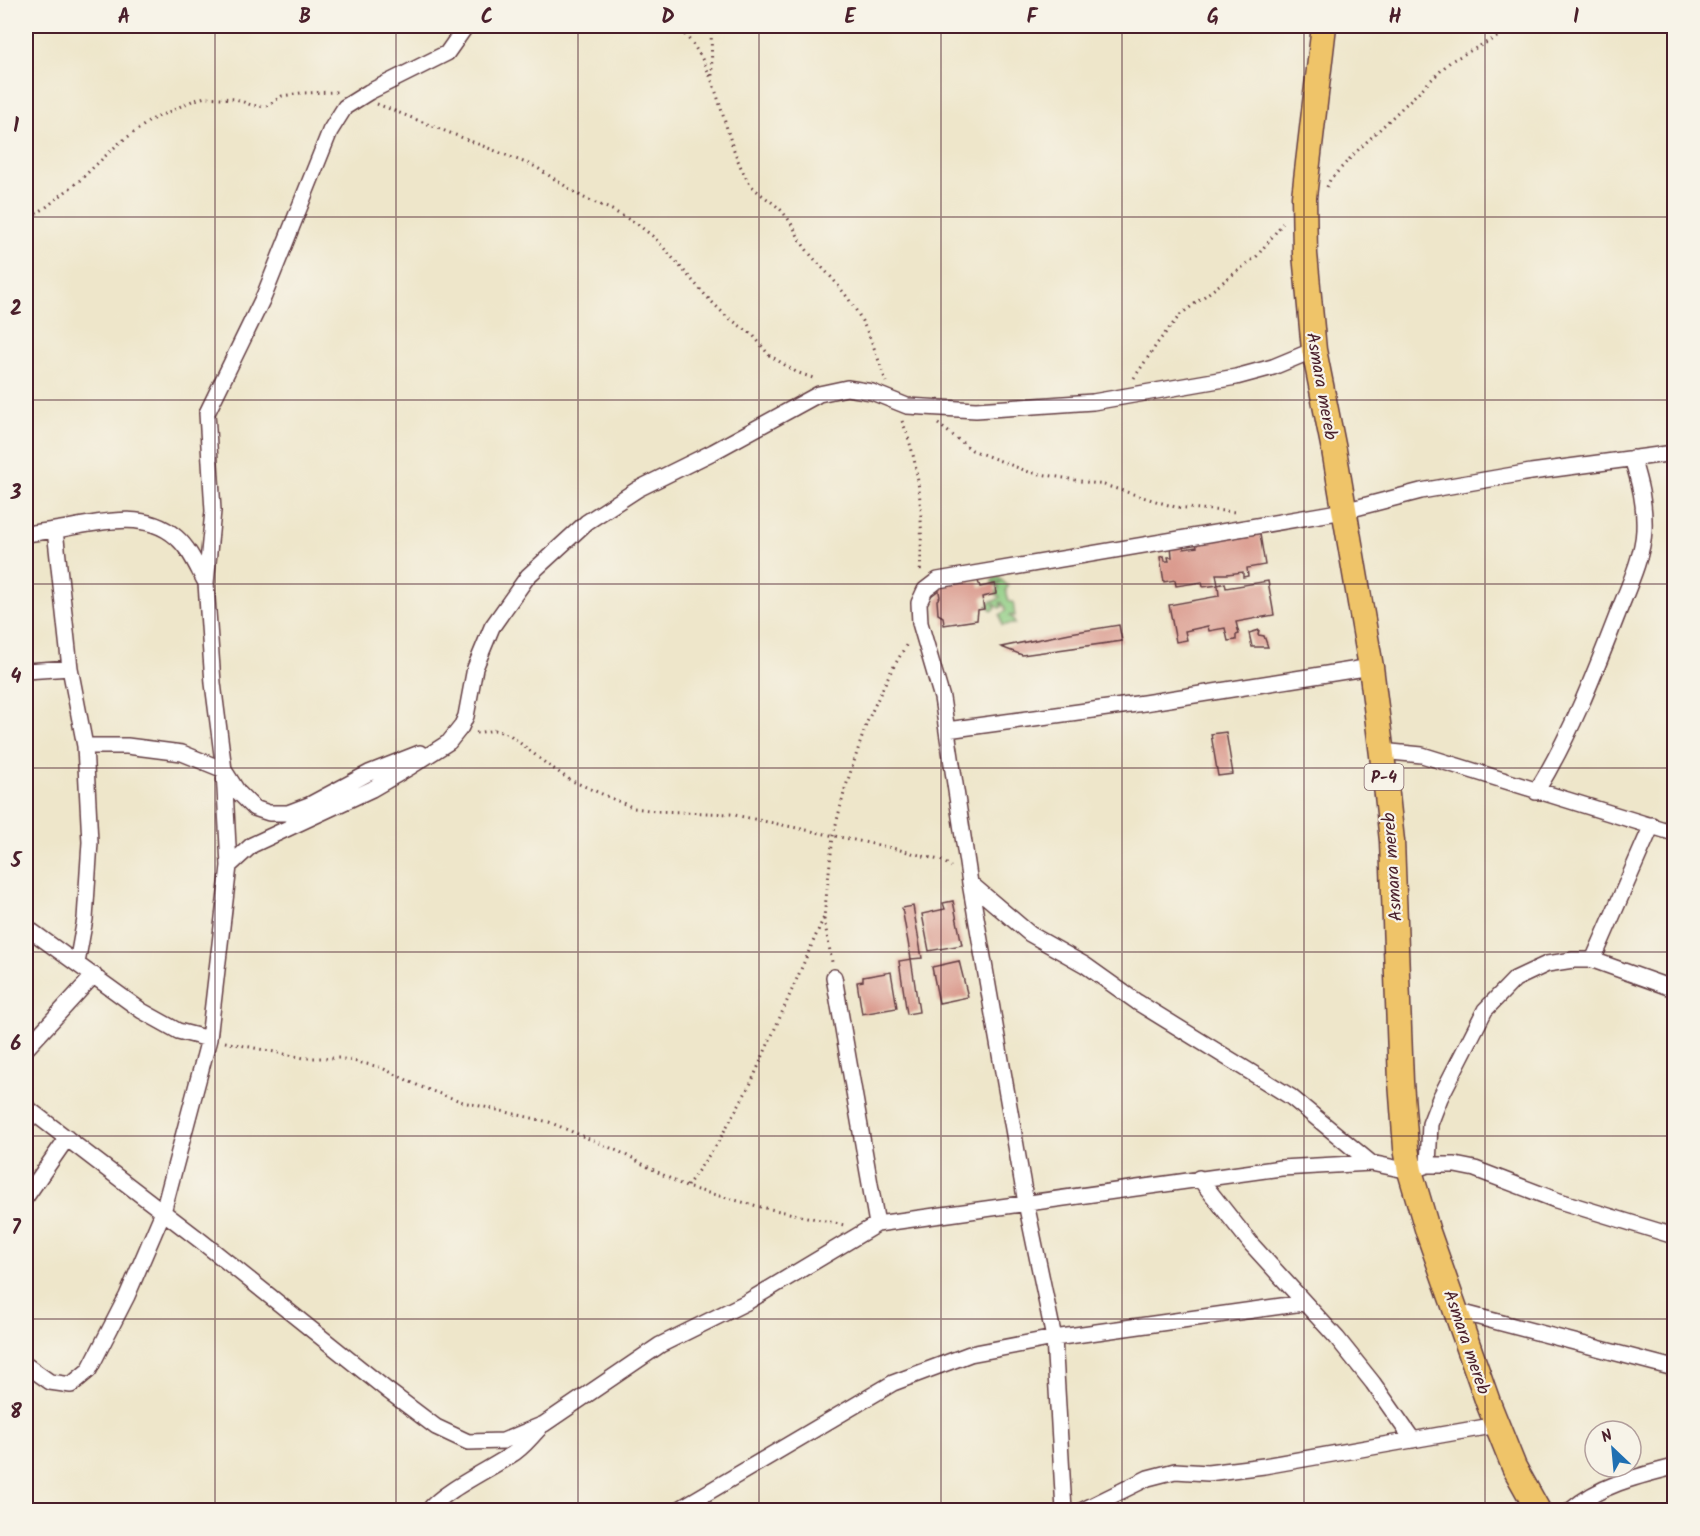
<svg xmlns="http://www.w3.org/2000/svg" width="1700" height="1536" viewBox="0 0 1700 1536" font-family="Kalam,sans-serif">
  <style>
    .green { fill: #90ce84; stroke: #6d7658; stroke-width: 1.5 }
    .building { fill: #da9a8d }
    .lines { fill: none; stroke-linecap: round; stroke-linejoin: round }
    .minor-casing { stroke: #633d43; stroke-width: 18 }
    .trunk-casing { stroke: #633d43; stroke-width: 27 }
    .path { stroke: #633d43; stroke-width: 3; stroke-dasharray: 1.5 4.5; stroke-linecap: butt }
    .minor { stroke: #fff; stroke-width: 15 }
    .trunk { stroke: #efc469; stroke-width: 24 }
    .grid { fill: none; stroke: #4a1f2b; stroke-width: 1.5; stroke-opacity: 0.55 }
    .labels { text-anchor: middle; stroke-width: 4.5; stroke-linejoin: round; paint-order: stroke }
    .shield { fill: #f7f3e8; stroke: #7e5f64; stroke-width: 1.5 }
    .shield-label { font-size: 16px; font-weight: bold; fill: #4a1f2b }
    .street-label { font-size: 18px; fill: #4a1f2b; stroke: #f7f3e8 }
    .neatline { fill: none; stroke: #4a1f2b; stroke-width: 2 }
    .grid-label { font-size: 20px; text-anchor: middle; font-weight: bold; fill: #4a1f2b }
  </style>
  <rect width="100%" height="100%" fill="#f7f3e8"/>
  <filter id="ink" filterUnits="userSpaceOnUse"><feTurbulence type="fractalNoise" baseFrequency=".0167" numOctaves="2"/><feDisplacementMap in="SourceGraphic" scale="12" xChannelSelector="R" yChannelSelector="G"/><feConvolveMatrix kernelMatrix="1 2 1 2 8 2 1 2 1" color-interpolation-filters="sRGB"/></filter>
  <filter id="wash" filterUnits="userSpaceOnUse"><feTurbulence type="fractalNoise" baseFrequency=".008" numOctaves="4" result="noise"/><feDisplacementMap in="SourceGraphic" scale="24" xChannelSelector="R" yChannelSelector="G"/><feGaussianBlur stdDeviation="1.35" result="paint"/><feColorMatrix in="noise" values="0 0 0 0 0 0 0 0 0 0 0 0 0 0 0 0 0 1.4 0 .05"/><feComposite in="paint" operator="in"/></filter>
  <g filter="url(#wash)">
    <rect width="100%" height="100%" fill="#eee6ca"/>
    <path class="green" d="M998 577 1008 586 1006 590 1009 602H1013L1015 616 1010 615 1009 616 1013 618 1015 624 1002 625 1000 615 1006 610 1002 602 1000 603 1002 606 1000 608 993 603 996 608 992 611 988 606 991 601H995L1000 597 996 594 999 588 995 584H1000V582H996L993 585 992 581 993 579Z"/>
    <g id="blocks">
      <path class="building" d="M1259 528 1265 565 1247 568 1248 576 1243 577V572L1227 574H1216L1218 585 1203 587 1202 582 1176 586 1175 580 1164 582 1160 557 1164 556 1165 561H1169L1168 557H1172L1171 545 1184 543V549L1197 547 1196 540Z
        M970 579 971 582 978 581 980 587 995 584 996 594 982 597 984 609 978 610 977 620 944 625 943 617 938 614 937 600 940 597 938 586Z
        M1268 581 1274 615 1236 622 1239 634 1236 635V640L1228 641 1225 628 1209 631 1208 626 1185 631 1187 640 1176 642 1169 605 1219 596 1218 585 1225 583 1226 588Z
        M1119 625 1122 641 1022 655 1001 647 1070 633Z
        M1259 630 1258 635 1264 636 1268 647H1252L1249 633Z
        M1226 732 1233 774 1218 776 1211 734Z
        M953 901 962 945 929 951 922 914 945 909 943 903Z
        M913 906 922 958 911 959 902 908Z
        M911 959 919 1012 907 1014 899 961Z
        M959 961 968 997 939 1003 932 967Z
        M891 972 897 1008 862 1014 857 982 863 981V977Z"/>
    </g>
  </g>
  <g filter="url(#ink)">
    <use href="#blocks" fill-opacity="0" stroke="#633d43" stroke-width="1.5"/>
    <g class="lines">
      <g class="minor-casing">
        <path id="minor" d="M26 534 55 530
          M70 668 55 530C94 524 143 508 176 537 190 549 197 567 206 583
          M26 671 70 668 85 746H127L182 753 224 770 238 792 254 808 269 813H288L309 805 369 773 420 753
          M947 730 1144 703 1371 667
          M1381 751 1422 755 1674 833
          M1536 792C1571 735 1594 675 1618 613 1628 588 1643 556 1644 530 1645 503 1640 484 1632 458
          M1652 825 1593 960 1674 989
          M229 866 224 770 213 683 206 583 213 511 207 413 264 296 330 131 345 107 369 92 447 53 466 26
          M970 883 1030 934 1085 965 1137 1002 1291 1097 1371 1163
          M26 927 142 1011 178 1031 209 1039
          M77 963 85 919 90 842 85 746
          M834 977 877 1224
          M26 1049 94 975
          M26 1107 201 1241 387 1390 436 1427 468 1442 503 1441 544 1424 660 1345 747 1302 877 1224 1281 1168 1371 1163 1410 1171 1428 1165H1455L1475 1169 1556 1200 1674 1236
          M1428 1165 1430 1124 1440 1098 1485 1010 1515 979 1547 964 1573 960H1593
          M1199 1178 1252 1245 1337 1338 1373 1383 1413 1440
          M26 1197 67 1138
          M1456 1311 1674 1368
          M26 1365 50 1382 71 1385 89 1370 127 1296 163 1212 209 1039 229 866 252 845 372 789 410 767 449 742 461 727 466 716 475 668 492 627 528 576 587 522 638 489 713 452 819 394 847 388 872 392 907 406 976 410 1093 402 1236 377 1273 367 1314 350
          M429 1510C442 1492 490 1469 511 1455 522 1449 530 1438 539 1429
          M678 1510 893 1383 970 1354 1054 1338 1303 1303
          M1064 1510 1054 1338 1026 1203 970 883 942 698 920 623 919 603 925 590 938 580 1344 511 1421 491 1531 472 1674 453
          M1083 1510 1148 1478 1175 1471 1208 1473 1264 1466 1497 1425
          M1571 1510C1600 1485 1638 1476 1674 1467"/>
      </g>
      <g class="trunk-casing">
        <path id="trunk" d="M1324 26 1304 197 1305 254 1314 350 1334 450 1371 667 1387 795 1392 841 1401 1082 1406 1148 1410 1171 1428 1232 1489 1405 1514 1467 1538 1510"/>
      </g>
      <path class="path" d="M676 26C722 66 719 131 748 181 757 195 776 202 785 215 793 224 797 236 804 246 814 261 829 273 840 288 863 315 875 348 886 382
        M711 26 712 77
        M377 104 536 167 582 197 612 210 637 224 655 238 706 296 726 316 753 335 769 355 796 372 816 379
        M1327 187 1330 180 1354 154 1451 61 1518 26
        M26 220 45 208 79 181 118 144 151 120 192 101 205 97 236 99 251 105 265 107 282 96 301 93 337 92
        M1134 378 1159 341 1180 315 1257 256 1283 223
        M902 421C922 468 923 524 920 574
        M938 424 972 450 1029 472 1104 485 1175 507 1237 512
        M476 733 495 730 510 735 544 762 570 780 634 808 656 811 730 814 892 848 943 861 951 867
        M824 919 832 962
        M225 1042 304 1058H339L380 1067 421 1087 463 1102 549 1122 620 1152 686 1187 761 1207 844 1225
        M687 1186 717 1144 751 1083 824 917 833 836 845 789 867 722 889 675 908 642"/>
      <use href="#minor" class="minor"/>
      <use href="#trunk" class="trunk"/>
    </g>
  </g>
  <path class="grid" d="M215 26V1510M396 26V1510M578 26V1510M759 26V1510M941 26V1510M1122 26V1510M1304 26V1510M1485 26V1510M26 217H1674M26 400H1674M26 584H1674M26 768H1674M26 952H1674M26 1136H1674M26 1319H1674"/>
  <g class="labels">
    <rect class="shield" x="1364.5" y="764" width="39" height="26" rx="4.5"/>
    <g class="shield-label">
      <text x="1384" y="783">P-4</text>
    </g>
    <g class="street-label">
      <text transform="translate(1322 386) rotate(80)" y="6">Asmara mereb</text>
      <text transform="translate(1392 867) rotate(-94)" y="6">Asmara mereb</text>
      <text transform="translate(1467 1342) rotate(71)" y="6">Asmara mereb</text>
    </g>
  </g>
  <rect width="1700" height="1536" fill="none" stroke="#f7f3e8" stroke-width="66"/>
  <g transform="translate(1613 1449) rotate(334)"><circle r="28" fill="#f7f3e8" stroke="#b29e9c" stroke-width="1.5"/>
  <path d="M0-4.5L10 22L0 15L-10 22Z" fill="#1f6fb2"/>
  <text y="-9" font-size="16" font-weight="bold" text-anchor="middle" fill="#4a1f2b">N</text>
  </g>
  <rect x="33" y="33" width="1634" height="1470" class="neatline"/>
  <g class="grid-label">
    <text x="124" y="23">A</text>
    <text x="305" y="23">B</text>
    <text x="487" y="23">C</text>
    <text x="668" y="23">D</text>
    <text x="850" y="23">E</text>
    <text x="1032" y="23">F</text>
    <text x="1213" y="23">G</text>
    <text x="1395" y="23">H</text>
    <text x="1576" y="23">I</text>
    <text x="16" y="132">1</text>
    <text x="16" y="315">2</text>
    <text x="16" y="499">3</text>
    <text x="16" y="683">4</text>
    <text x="16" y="867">5</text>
    <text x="16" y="1050">6</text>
    <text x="16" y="1234">7</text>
    <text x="16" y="1418">8</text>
  </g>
</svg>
